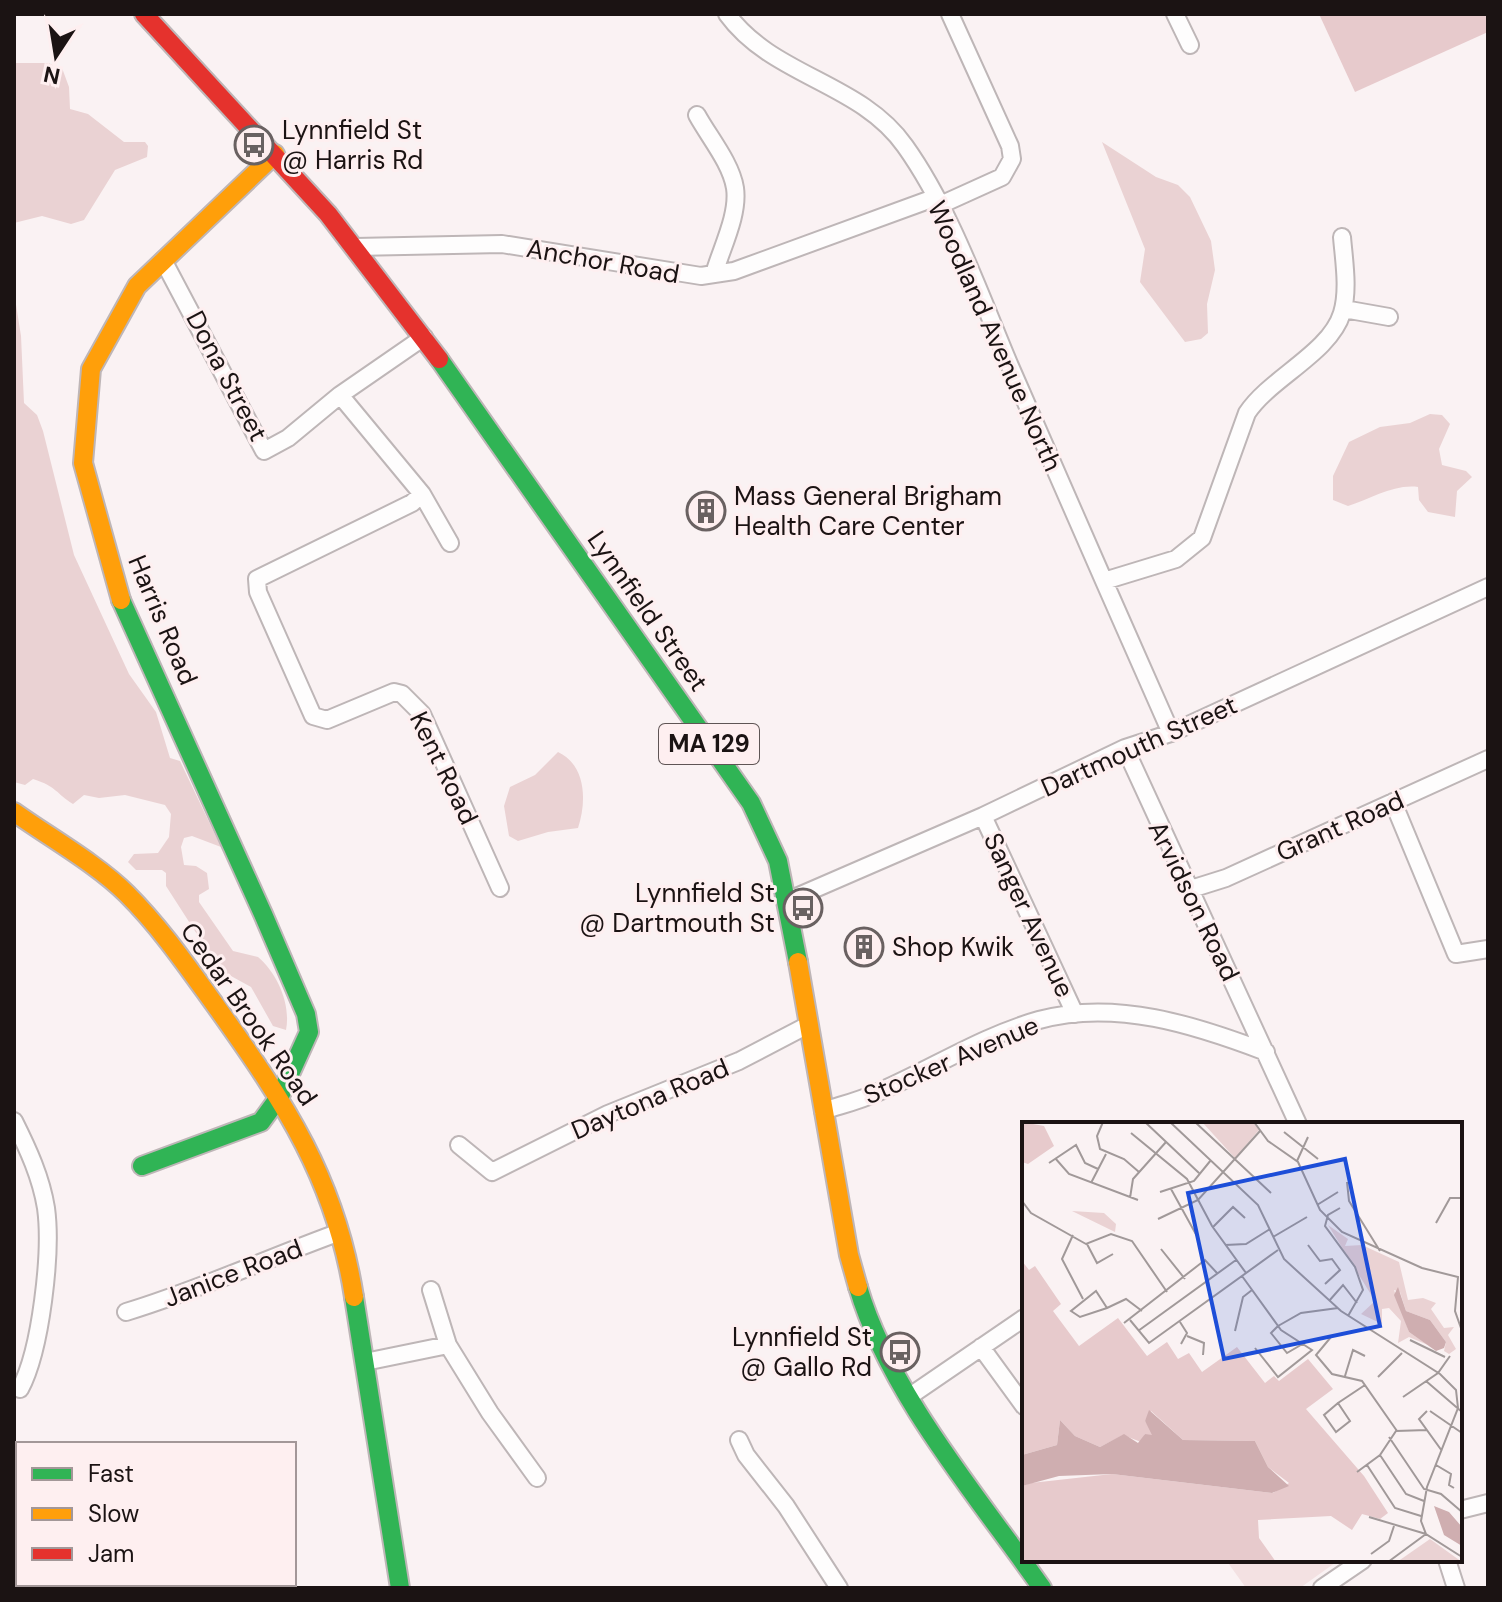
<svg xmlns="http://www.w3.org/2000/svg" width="1502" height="1602" viewBox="0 0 1502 1602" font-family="'DM Sans',sans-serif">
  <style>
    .built { fill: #f3e1e2 }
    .green { fill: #ead2d3 }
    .forest { fill: #e7cacc }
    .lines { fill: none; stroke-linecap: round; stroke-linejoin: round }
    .street-casing { stroke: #beb6b7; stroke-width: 20 }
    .fast-casing { stroke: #beb6b7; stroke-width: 22 }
    .slow-casing { stroke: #beb6b7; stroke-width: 22 }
    .jam-casing { stroke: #beb6b7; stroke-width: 22 }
    .street { stroke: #fefdfd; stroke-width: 16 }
    .fast { stroke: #30b455; stroke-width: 18 }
    .slow { stroke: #ff9f0a; stroke-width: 18 }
    .jam { stroke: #e5322d; stroke-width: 18 }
    .labels { text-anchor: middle; stroke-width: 6; stroke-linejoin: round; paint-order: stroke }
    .shield { fill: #feeff0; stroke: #5f5555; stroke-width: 2 }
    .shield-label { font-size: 24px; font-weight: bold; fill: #1b1313 }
    .poi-label { font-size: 26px; fill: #1b1313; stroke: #feeff0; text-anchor: start }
    .street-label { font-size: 26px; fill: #1b1313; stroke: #feeff0 }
    .inset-road { fill: none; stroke: #a19999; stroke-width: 2 }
    .view { fill: #1d4ed8; fill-opacity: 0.15; stroke: #1d4ed8; stroke-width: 4 }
    .inset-edge { fill: none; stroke: #1b1313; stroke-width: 4 }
  </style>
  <rect width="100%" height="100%" fill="#faf2f3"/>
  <path class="built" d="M1226 1560H1339L1300 1588H1246Z"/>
  <path class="green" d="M14 63H48L62 68 69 87 70 109 88 114 124 142H145L148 146 147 157 115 170 84 220 71 224 42 216 14 223Z
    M1102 142 1156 177 1178 185 1190 197 1211 241 1215 270 1207 304 1208 333 1201 339 1185 342 1140 282 1145 249Z
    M14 292 21 336 24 403 37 415 43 431 74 555 129 674 156 712 170 758 180 761 221 847 192 836 184 838 181 847 184 865 196 866 207 873 209 889 199 895V902L233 951 258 957C278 974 291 1005 286 1030L273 1026 251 987 220 970 166 886V873L162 870H136L128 862 134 854 158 853 169 837 171 814 165 805 125 795 99 798 84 795 73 804C55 793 58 787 33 779L25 785 14 782Z
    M1430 414 1442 415 1450 424 1439 449 1442 465 1466 471 1472 477 1457 491 1455 517 1428 512 1419 500 1418 487C1393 484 1371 499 1348 506L1333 500V476L1349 442 1380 427 1410 423Z
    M558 752C586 765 587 801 578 828L548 832 518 841 509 836 504 806 510 787 535 775Z"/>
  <path class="forest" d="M1319 14H1488V32L1355 92Z"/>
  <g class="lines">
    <g class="street-casing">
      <path id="street" d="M727 14C773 77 860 82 905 146 950 209 980 295 1010 366 1063 488 1117 611 1171 733
        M1175 14 1190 45
        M697 115C709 137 731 163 735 188 739 215 721 249 714 274
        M938 206 1002 177 1012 159 1010 146 950 14
        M355 247 502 244 701 276 734 271 934 198
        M163 260 264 451 288 438 340 395 424 337
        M1344 309 1389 317
        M340 395 422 494 450 543
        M422 494 412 503 257 579 258 592 313 716 327 720 394 692 402 694 422 714 500 888
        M1104 581 1176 559 1202 538 1247 413C1270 378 1330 353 1342 313 1349 290 1344 261 1342 237
        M1125 748 1298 1124
        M1393 802 1456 954 1488 949
        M983 816 1075 1014
        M1191 889 1226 878 1488 759
        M787 901 983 816 1125 748 1171 733 1488 587
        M823 1111C841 1105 859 1101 876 1093 930 1070 982 1036 1039 1020 1115 999 1195 1025 1266 1052
        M14 1121C28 1149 41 1177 46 1208 52 1252 41 1350 20 1389
        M459 1145 492 1172 608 1114 739 1061 808 1025
        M431 1290 448 1345 490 1413 537 1478
        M126 1312C199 1290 268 1258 340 1232
        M981 1347 1024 1406
        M365 1362 448 1345
        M910 1396 1024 1318
        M739 1440 746 1455 786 1506 839 1588
        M1460 1510 1488 1503
        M1447 1560 1456 1588
        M1322 1588 1363 1560"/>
    </g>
    <g class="fast-casing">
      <path id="fast" d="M439 359 751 803 778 861 798 962
        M121 600 263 914 306 1014 309 1032 280 1096 261 1122 142 1166
        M858 1287C889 1393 979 1498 1042 1588
        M354 1297 400 1588"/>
    </g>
    <g class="slow-casing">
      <path id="slow" d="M121 600 83 463 91 369 137 286 275 154
        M14 812C49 837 97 864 127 894 162 929 189 969 218 1009 285 1103 336 1180 354 1297
        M798 962 849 1255 858 1287"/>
    </g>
    <g class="jam-casing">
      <path id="jam" d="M144 14 328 214 439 359"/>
    </g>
    <use href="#street" class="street"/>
    <use href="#fast" class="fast"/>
    <use href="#slow" class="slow"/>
    <use href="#jam" class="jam"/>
  </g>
  <defs>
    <g id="bus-ring" transform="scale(2)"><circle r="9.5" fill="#feeff0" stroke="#696161" stroke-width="1.5"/><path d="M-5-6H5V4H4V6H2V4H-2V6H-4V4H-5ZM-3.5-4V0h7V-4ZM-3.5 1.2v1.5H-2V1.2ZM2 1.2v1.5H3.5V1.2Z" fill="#696161"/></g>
    <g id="building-ring" transform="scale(2)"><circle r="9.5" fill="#feeff0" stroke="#696161" stroke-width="1.5"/><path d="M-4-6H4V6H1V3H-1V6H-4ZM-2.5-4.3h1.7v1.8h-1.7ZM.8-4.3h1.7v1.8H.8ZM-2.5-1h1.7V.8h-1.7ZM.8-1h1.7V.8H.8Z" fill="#696161"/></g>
  </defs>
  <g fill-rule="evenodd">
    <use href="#bus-ring" x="254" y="145"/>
    <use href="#building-ring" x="706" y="511"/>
    <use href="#bus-ring" x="803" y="908"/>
    <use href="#building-ring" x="864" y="947"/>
    <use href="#bus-ring" x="900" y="1352"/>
  </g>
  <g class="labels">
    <rect class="shield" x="659" y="724" width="100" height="40" rx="6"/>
    <g class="shield-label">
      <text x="709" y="752">MA 129</text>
    </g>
    <g class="poi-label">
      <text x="282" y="139">Lynnfield St<tspan x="282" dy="30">@ Harris Rd</tspan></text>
      <text x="734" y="505">Mass General Brigham<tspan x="734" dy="30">Health Care Center</tspan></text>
      <text x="775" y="902" text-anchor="end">Lynnfield St<tspan x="775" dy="30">@ Dartmouth St</tspan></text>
      <text x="892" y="956">Shop Kwik</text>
      <text x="872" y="1346" text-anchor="end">Lynnfield St<tspan x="872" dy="30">@ Gallo Rd</tspan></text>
    </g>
    <g class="street-label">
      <text transform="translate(603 261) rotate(10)" y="9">Anchor Road</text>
      <text transform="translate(995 336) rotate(66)" y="9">Woodland Avenue North</text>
      <text transform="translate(227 376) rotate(62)" y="9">Dona Street</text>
      <text transform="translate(648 611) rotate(55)" y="9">Lynnfield Street</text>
      <text transform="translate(163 620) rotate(67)" y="9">Harris Road</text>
      <text transform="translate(1139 746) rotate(-24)" y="9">Dartmouth Street</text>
      <text transform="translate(444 768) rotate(64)" y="9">Kent Road</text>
      <text transform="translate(1340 826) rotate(-24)" y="9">Grant Road</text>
      <text transform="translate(1194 901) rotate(64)" y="9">Arvidson Road</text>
      <text transform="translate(1029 915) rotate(65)" y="9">Sanger Avenue</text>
      <text transform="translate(249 1014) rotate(55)" y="9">Cedar Brook Road</text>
      <text transform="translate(951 1060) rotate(-23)" y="9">Stocker Avenue</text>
      <text transform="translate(650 1099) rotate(-23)" y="9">Daytona Road</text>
      <text transform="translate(233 1273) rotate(-21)" y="9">Janice Road</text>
    </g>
  </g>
  <g transform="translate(1022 1122)">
    <rect width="440" height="440" fill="#faf2f3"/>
    <path d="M180 0H231L237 8 213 36ZM50 89 82 91 94 102 93 110ZM306 103 326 117 323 124 340 123 377 140 386 178 401 176 414 181 409 187 422 206 432 205 426 213 434 227 427 232 422 229 424 220 408 198 384 189 378 170 372 168 387 210 406 223 387 215 376 221 379 199 367 186 360 187V202L339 192 353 179ZM408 417 440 440H375Z" fill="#ead2d3"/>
    <path d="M0 0 22 4 32 24 6 42 0 40ZM0 139 7 148 13 144 39 182 31 189 57 224 96 196 125 234 145 220 156 237 167 231 180 250 215 225 243 261 252 254 257 259 286 237 311 267 284 287 342 354 366 391 358 397 340 392 330 408 309 394 236 398 237 416 254 440H0V364L9 361 90 352 251 371 267 361 246 345 233 319 161 318 129 289 123 299 131 312 129 316 123 312 119 320 101 313 78 325 53 314 38 298 35 323 0 333Z" fill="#e7cacc"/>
    <path d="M376 165 384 189 408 198 424 220 422 226 414 229 387 210 372 173ZM127 288 161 318 233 319 246 345 267 364 250 371 90 352 37 354 0 364V333L35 323 38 298 53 314 78 325 102 312 116 321 123 312 130 313 123 299ZM412 384 427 390 440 405V424L422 413Z" fill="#cfaeb0"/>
    <path class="inset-road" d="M81 0 75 14 78 27 102 37 117 50M123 0 177 51M148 0 236 83 262 137 319 189 418 252 434 268 436 286 405 365 399 399 404 412 440 435M173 0 249 71M232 0 246 19 276 40 298 88 320 110 400 146 436 155 433 189 440 209M262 10 296 37M109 11 165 57 190 104 224 151M33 36 47 52 116 78M275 39 286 15M27 41 54 23 63 41 76 47M325 60 327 79 358 129M69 61 84 32M149 67 176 116M138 70 172 59 189 38M108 76 111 57 144 20M0 79 9 91 64 122 89 112 110 119 145 170M295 83 316 70M318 86 306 93 303 104 333 145 341 168 326 194M136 97 176 78 238 9M414 101 428 76H440M191 105 211 85 223 96M51 113 40 137 61 177M251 115 285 95M65 122 75 141 91 132M203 123 224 122 248 107M286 123 298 139 310 137 318 148 303 162M139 127 163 157M220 154 259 208 290 228 256 255 233 226M307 179 321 163 335 181M85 186 74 169 49 189 58 195 85 186 104 177 120 189M108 198 127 221 256 128M158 200 165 211 159 222M102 201 183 138 195 151M256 204 279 191 316 186M256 204 249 211 265 231 284 220M116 209 214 138M213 209 221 175 230 168M165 214 182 221 181 233M309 215 294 233 310 252 340 259 375 309M388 218 423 235M323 254 331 228 343 234M356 255 380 231M404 259 440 290M381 275 416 251 428 234M316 281 302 293 314 310 328 299 316 281 343 263M405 289 397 297 420 329M408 289 440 311M367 315 402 367 419 372 440 390M358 333 384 372 402 379M345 343 373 386 399 394M414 343 429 352 427 363 432 366M335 350 358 333 374 309 405 308M347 395 404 412M349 432 367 419 372 404M366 440 404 412"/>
    <path class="view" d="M323 37 358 204 202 237 166 71Z"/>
    <rect width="440" height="440" class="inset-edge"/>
  </g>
  <rect width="1502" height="1602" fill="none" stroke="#1b1313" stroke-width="32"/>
  <rect x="16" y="1442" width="280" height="144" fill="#feeff0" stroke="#a39798" stroke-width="2"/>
  <rect x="32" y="1468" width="40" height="12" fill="#30b455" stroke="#a39798" stroke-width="2"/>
  <text x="88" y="1482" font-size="24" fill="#1b1313">Fast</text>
  <rect x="32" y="1508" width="40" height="12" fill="#ff9f0a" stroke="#a39798" stroke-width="2"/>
  <text x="88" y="1522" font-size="24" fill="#1b1313">Slow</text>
  <rect x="32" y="1548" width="40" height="12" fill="#e5322d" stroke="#a39798" stroke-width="2"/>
  <text x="88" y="1562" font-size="24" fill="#1b1313">Jam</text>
  <g transform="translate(56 56) rotate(192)" stroke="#feeff0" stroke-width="6" paint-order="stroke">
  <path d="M0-6L14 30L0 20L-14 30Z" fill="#1b1313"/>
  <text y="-12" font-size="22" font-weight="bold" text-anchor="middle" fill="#1b1313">N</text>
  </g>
</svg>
